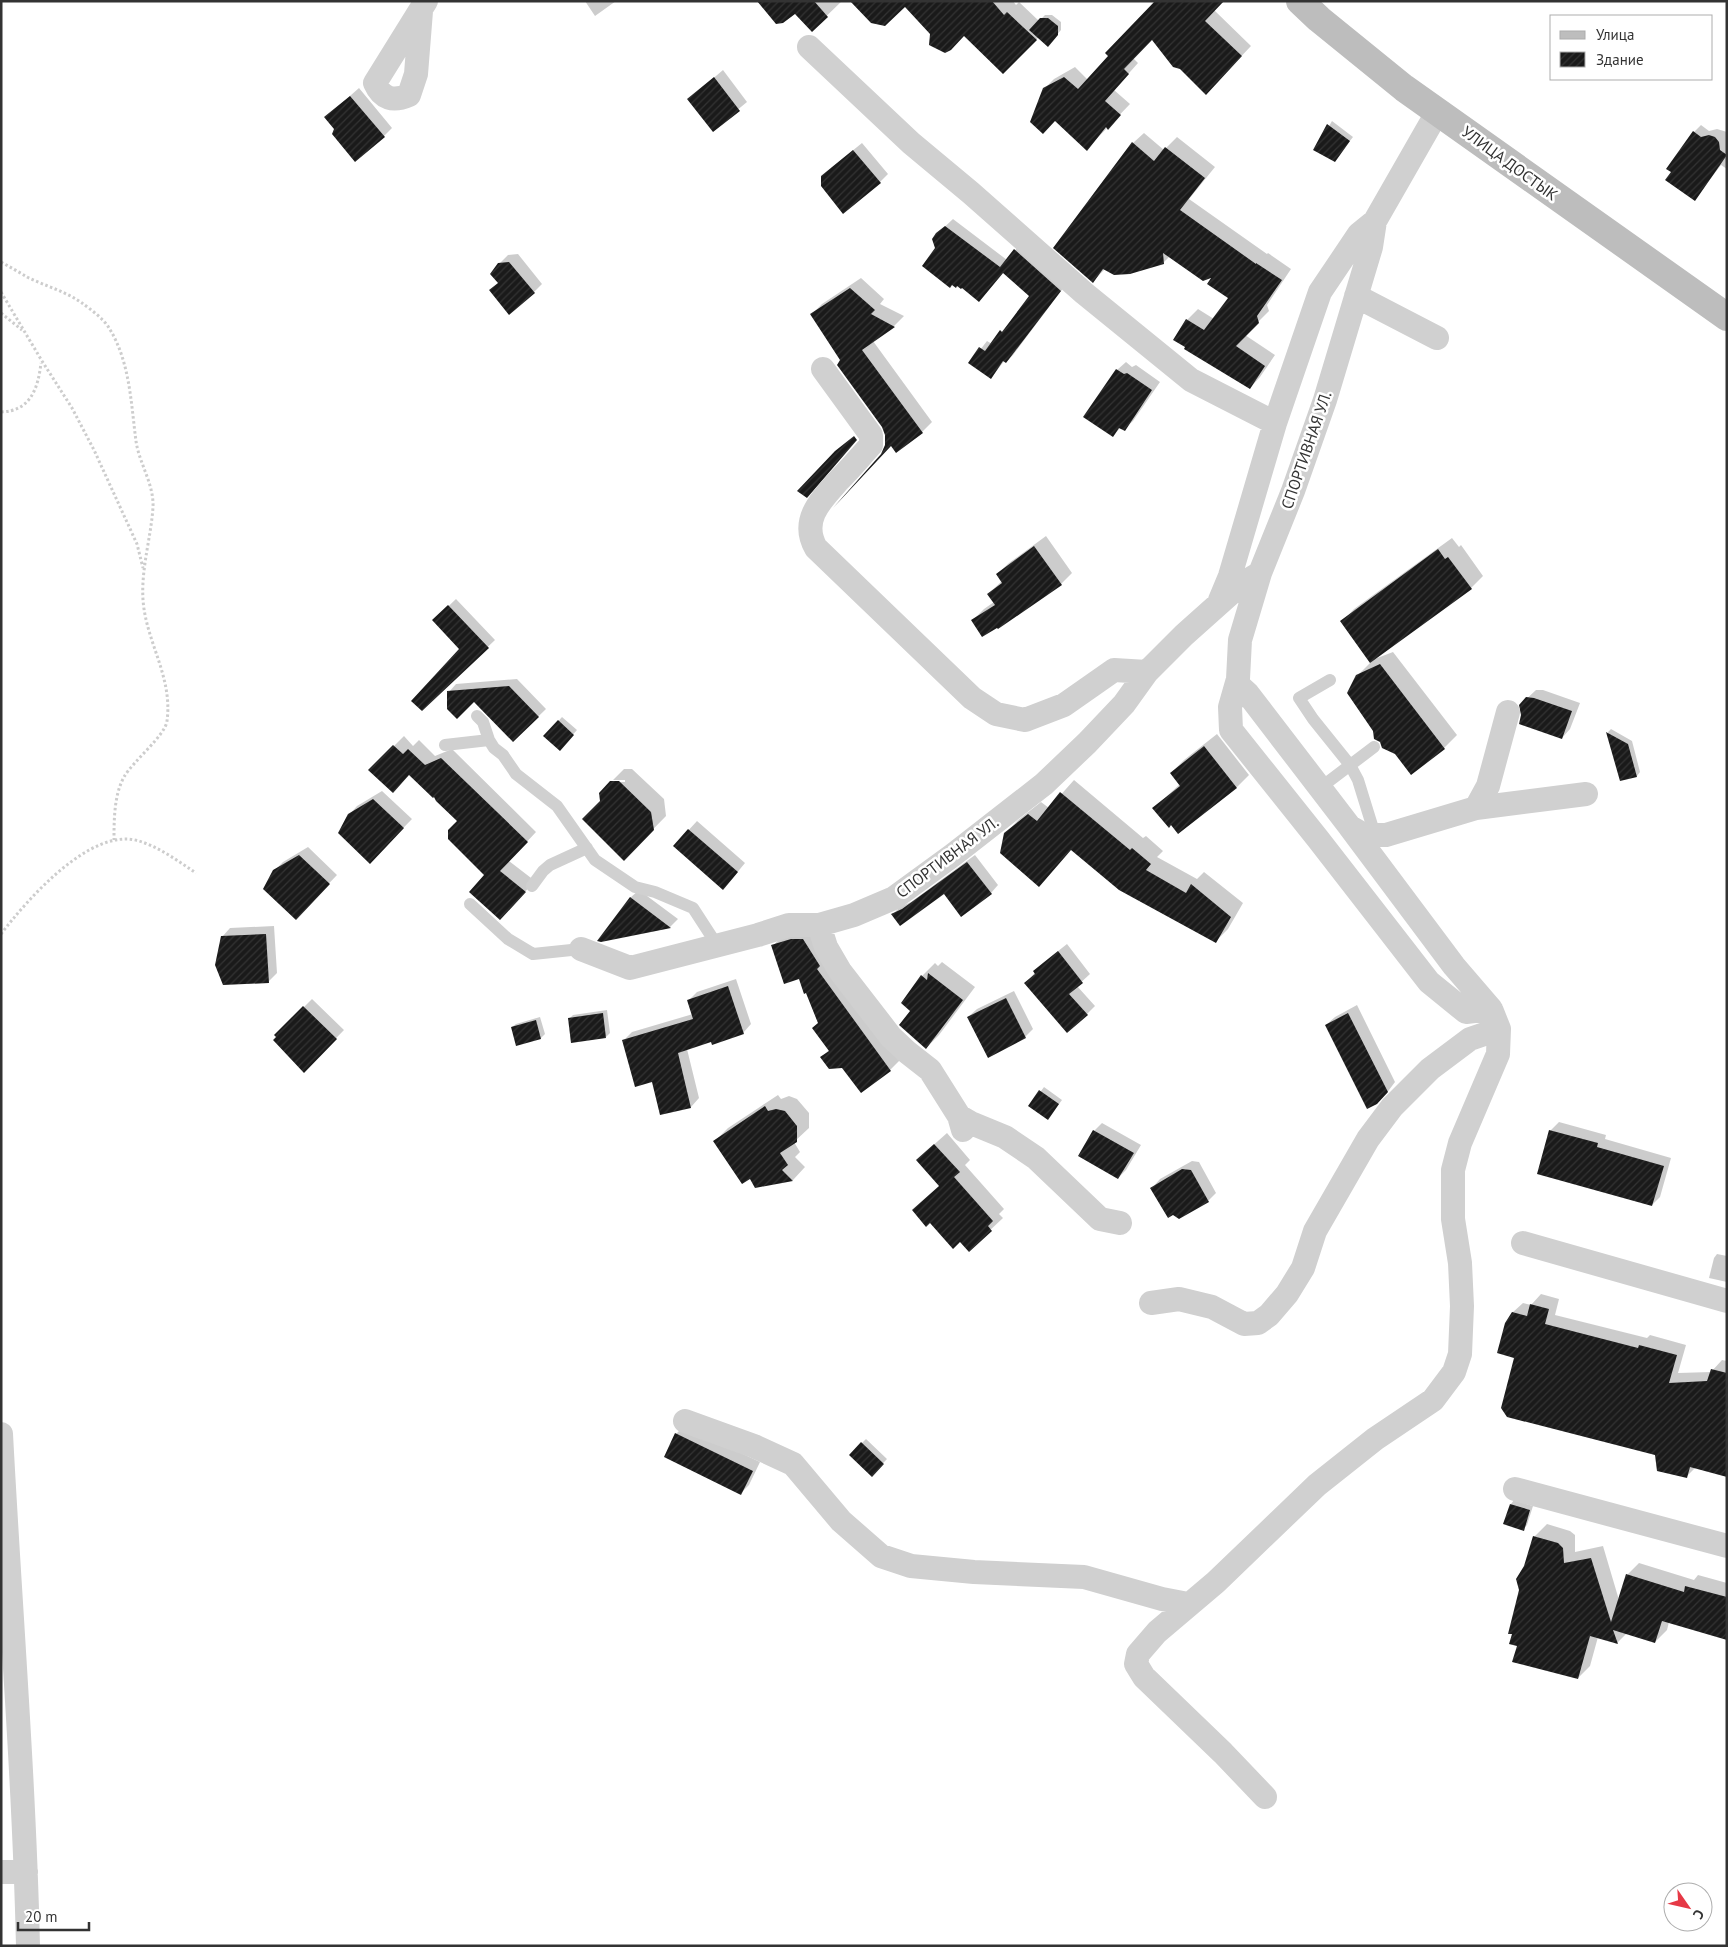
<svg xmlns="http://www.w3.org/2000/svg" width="1728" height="1947" viewBox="0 0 1728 1947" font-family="'PT Sans',sans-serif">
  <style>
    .shadow { fill: #0003 }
    .building { fill: url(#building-hatch) }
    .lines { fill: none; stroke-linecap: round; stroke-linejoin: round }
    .path { stroke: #cdcdcd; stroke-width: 3; stroke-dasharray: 2.5 2.5; stroke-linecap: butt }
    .lane { stroke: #d0d0d0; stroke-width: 12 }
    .street { stroke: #d0d0d0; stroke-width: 24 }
    .secondary { stroke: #bdbdbd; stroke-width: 28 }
    .labels { text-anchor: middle; stroke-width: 5; stroke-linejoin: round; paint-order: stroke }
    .street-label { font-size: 16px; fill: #333; stroke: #fff }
  </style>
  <defs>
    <pattern id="building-hatch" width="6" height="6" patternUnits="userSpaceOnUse" patternTransform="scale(1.25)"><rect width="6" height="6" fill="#1a1a1a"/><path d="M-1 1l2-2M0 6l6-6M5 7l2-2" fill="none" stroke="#333"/></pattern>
  </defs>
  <rect width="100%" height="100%" fill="#fff"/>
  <path class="shadow" d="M585 1H616L595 16Z
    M794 1H842L812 30Z
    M852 1H1013L1016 5 1019 2 1039 21 1045 15H1052L1061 22V30L1048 45 1039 37 1003 72 965 35 931 34 905 5Z
    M1152 1H1222L1214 10 1251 46 1216 83 1152 38 1133 58 1138 63 1114 90 1130 104 1087 149 1044 89 1054 79 1075 67 1088 80 1155 4Z
    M723 70 747 102 713 130 689 99Z
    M359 88 392 128 384 136 336 129 326 117Z
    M1332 121 1353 137 1338 156 1315 150Z
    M1701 125 1709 131 1717 129 1727 132V169L1721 165 1695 199 1694 132Z
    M1144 133 1164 150 1177 137 1215 167 1189 199 1267 254 1268 253 1291 269 1267 305 1269 311 1245 335 1275 355 1260 377 1250 388 1175 340 1187 320 1198 309 1214 319 1229 298 1214 276 1170 256 1163 263 1105 269 1093 281 1055 247 1133 143Z
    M862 143 888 174 880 182 831 168Z
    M953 219 1007 260 1021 243 1067 283 1013 355 1006 362 1005 360 991 378 970 363 987 341 992 344 1031 296 1004 272 986 293 937 248V234Z
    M518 254 542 284 534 292 499 264 508 255Z
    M861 278 884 299 880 304 904 316 894 326 873 341 932 422 922 432 896 451 892 445 886 446V435L883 426 812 314 822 304Z
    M1126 362 1132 367 1136 365 1160 382 1133 421 1124 429 1121 427 1113 436 1117 370Z
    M1046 536 1072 573 1061 584 999 627 973 620 984 609 994 602 988 594 1002 581 997 574 1009 563Z
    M1452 538 1459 547 1461 545 1483 576 1471 588 1372 660 1393 652 1457 735 1444 748 1357 676 1371 662 1342 622 1354 609Z
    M456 599 495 640 422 710 461 649 434 620Z
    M517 679 546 709 513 741 474 700 449 692 456 684Z
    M1536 690H1543L1580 703 1570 729 1562 738 1523 715 1520 705Z
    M562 717 577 730 560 749 545 736Z
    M1611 729 1632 741 1640 772 1637 776 1621 780 1608 732Z
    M1217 734 1249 775 1237 787 1179 832 1154 808 1180 784 1171 773 1184 760Z
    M404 736 413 746 419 740 435 756 452 749 536 832 509 861 535 881 509 909 486 875 459 821 435 795 409 774 370 770Z
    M624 769H632L664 799 666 816 624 859 601 801 611 782H625V780H613Z
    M1074 780 1143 838 1146 836 1163 851 1157 857 1197 879 1204 872 1243 903 1228 929 1216 941 1072 849 1005 834 1018 820 1041 802 1049 808Z
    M382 791 412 819 370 862 349 815 357 806Z
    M697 821 745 863 731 880 674 846Z
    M308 847 337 875 296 918 274 871 283 862Z
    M975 855 998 885 991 893H944L893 914 900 907 911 902Z
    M639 890 678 919 670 927 601 941 630 898Z
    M274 926 277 973 268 982 222 937 230 928Z
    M814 929 900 1060 890 1070 822 1057 829 1050 800 978 773 946 783 935Z
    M1067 944 1090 974 1077 986 1095 1006 1087 1014 1026 983 1043 963Z
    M942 962 975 987 939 1035 926 1048 912 1010 902 1003 922 976 935 963 938 966Z
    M736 979 751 1024 743 1033 712 1040 687 1049 699 1098 691 1107 653 1081 624 1040 632 1032 693 1014 688 1001 697 992Z
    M1014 991 1033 1029 1025 1037 968 1017 977 1009Z
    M312 999 344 1030 304 1071 276 1035Z
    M1357 1005 1395 1082 1386 1094 1326 1025 1335 1017Z
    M607 1010 610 1033 606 1037 569 1019 573 1015Z
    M540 1017 545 1034 541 1038 517 1044 512 1027 516 1024Z
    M1044 1087 1062 1100 1048 1119 1030 1106Z
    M778 1095 781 1099 789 1096 797 1099 809 1113V1128L794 1142 800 1152 795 1157 805 1167 793 1180 756 1186 750 1177 715 1141 728 1128Z
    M1559 1122 1606 1135 1605 1139 1671 1158 1660 1197 1652 1205 1550 1131Z
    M1102 1123 1141 1145 1126 1170 1118 1178 1094 1131Z
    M947 1133 970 1160 965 1165 1004 1209 999 1214 1003 1218 969 1250 929 1149Z
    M1192 1161 1199 1162 1216 1193 1208 1201 1152 1188 1160 1179Z
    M1717 1254 1727 1256V1282L1709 1278 1714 1258Z
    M1541 1294 1559 1299 1555 1315 1647 1338 1650 1335 1686 1345 1678 1373 1711 1372 1722 1360 1727 1361V1475L1696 1467 1686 1477 1515 1357 1512 1313 1523 1303 1531 1305Z
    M684 1426 760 1462 749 1485 741 1493 676 1434Z
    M866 1439 887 1459 872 1475 850 1455Z
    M1514 1500 1533 1506 1527 1525 1523 1529 1504 1523 1511 1504Z
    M1547 1524 1570 1531 1575 1535V1552L1603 1546 1619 1600 1627 1575 1639 1563 1694 1580 1698 1575 1727 1583V1638L1669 1622 1667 1630 1655 1642 1627 1633 1617 1643 1598 1637 1590 1666 1578 1678 1518 1645 1525 1566 1535 1536Z"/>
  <path class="building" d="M757 1H814L828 17 812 32 795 14 783 23 776 24Z
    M850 1H992L1004 15 1007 12 1037 40 1003 74 964 36 951 50 945 53 929 45 930 34 905 7 885 26 871 23Z
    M1155 1H1224L1205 21 1242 56 1206 95 1180 69 1173 67 1152 40 1124 69 1129 74 1105 101 1121 115 1108 130 1106 127 1087 151 1055 121 1043 134 1030 122 1043 88 1064 77 1078 89 1108 56 1105 53Z
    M1040 18H1048L1058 26V35L1048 47 1029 30Z
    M714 77 740 111 713 132 687 99Z
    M350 96 385 137 355 162 332 134 334 129 324 117Z
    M1327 124 1350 141 1335 162 1313 150Z
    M1693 131 1701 137 1709 135 1715 137 1719 142 1720 150 1727 155 1695 201 1665 180 1671 172 1666 169Z
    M1132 142 1154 161 1165 147 1205 178 1180 210 1256 264V263L1282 280 1257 316 1259 323 1236 346 1265 366 1250 389 1184 349 1185 347 1173 340 1186 319 1204 330 1228 298 1207 284 1211 278 1203 281 1163 253 1164 264 1130 274 1114 275 1103 269 1093 283 1053 248Z
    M853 150 881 183 843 214 821 186V176Z
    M945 226 1000 267 1014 249 1061 291 1006 363 1003 361 991 379 968 363 979 347 985 351 1000 330 1002 332 1029 296 1003 273 979 302 962 288 961 289 957 286 956 288 952 285 950 288 922 266 935 248 932 239 936 233Z
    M509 262 535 293 509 315 489 290 498 283 490 274 498 263Z
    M850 288 875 310 871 314 895 327 862 350 923 433 896 453 891 446 833 508 881 454 885 445V435L882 427 837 365 840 360 810 314Z
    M1116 369 1124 374 1127 373 1152 390 1125 431 1119 428 1113 437 1083 417Z
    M854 436 857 440 807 498 797 491 835 451Z
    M1034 546 1062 585 998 629 997 628 982 637 971 620 995 605 987 594 1002 583 996 574Z
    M1438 549 1445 559 1448 557 1472 589 1370 663 1340 621Z
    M448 605 489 648 422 711 411 701 459 649 432 620Z
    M1380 664 1445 749 1411 775 1395 754 1382 748 1380 742 1374 739 1373 731 1347 693 1356 675Z
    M509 686 539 717 513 742 474 702 457 719 447 709V691Z
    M1526 697 1534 698 1572 711 1562 739 1519 724 1521 715 1519 705Z
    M558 720 574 735 560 751 543 736Z
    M1606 732 1628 744 1637 777 1620 781Z
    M393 745 403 754 408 749 425 765 441 758 528 842 500 871 526 892 500 920 469 892 484 875 448 839V830L457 821 436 801 434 797 433 798 409 775 393 793 368 770Z
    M1204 746 1237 788 1178 834 1171 825 1169 828 1152 808 1180 786 1170 773Z
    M610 781H619L651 812 654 830 624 861 582 819 600 801 599 793Z
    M1060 792 1130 850 1132 848 1151 864 1146 870 1186 893 1191 884 1231 917 1216 943 1119 890 1071 850 1039 887 1000 853 1004 833 1028 814 1037 821Z
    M373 799 404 828 370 864 338 833 348 814Z
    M688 829 738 872 723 890 673 846Z
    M299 855 330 884 296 920 263 889 273 870Z
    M967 862 992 894 961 917 944 894 900 926 891 914 902 909Z
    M630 897 671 928 601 942 597 941Z
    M266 934 269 983 223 985 215 965 221 936Z
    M791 939H803L820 966 817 969 891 1071 861 1093 842 1068 829 1069 820 1057 829 1051 812 1028 818 1023 806 993 804 994 799 979 784 984 771 945Z
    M1058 951 1083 983 1069 994 1088 1015 1067 1033 1024 983 1035 974 1033 971Z
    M928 973 963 1000 926 1049 899 1025 910 1011 901 1003 921 975 927 980Z
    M728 986 744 1034 712 1045 711 1042 678 1053 691 1108 660 1115 652 1082 635 1087 622 1040 693 1019 687 1000Z
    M1006 998 1026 1038 988 1058 967 1017Z
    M303 1006 337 1039 304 1073 273 1040 276 1037 274 1035Z
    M603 1013 606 1038 571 1043 568 1018Z
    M1348 1013 1388 1092 1377 1104 1367 1109 1325 1025Z
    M536 1020 541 1039 516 1046 511 1027Z
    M1039 1090 1059 1104 1048 1120 1028 1106Z
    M765 1106 768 1111 776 1109 785 1111 797 1126V1142L780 1153 788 1165 782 1170 793 1181 755 1188 750 1179 742 1184 713 1141Z
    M1093 1130 1134 1153 1118 1179 1078 1156Z
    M1549 1130 1598 1143 1597 1147 1664 1166 1652 1206 1537 1174Z
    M934 1144 960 1172 954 1177 993 1221 988 1226 992 1231 969 1252 960 1242 953 1249 930 1223 926 1227 912 1210 939 1186 916 1160Z
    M1182 1169 1191 1170 1209 1202 1179 1219 1173 1215 1168 1218 1150 1188Z
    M1530 1304 1549 1309 1545 1324 1638 1348 1639 1345 1677 1355 1669 1383 1707 1381 1711 1369 1727 1373V1477L1690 1467 1687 1478 1657 1471 1655 1455 1507 1417 1501 1408 1514 1358 1497 1353 1505 1323 1512 1312 1527 1316Z
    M675 1433 753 1471 741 1495 664 1457Z
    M861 1442 884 1464 872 1477 849 1455Z
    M1510 1504 1530 1510 1524 1531 1503 1524Z
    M1533 1536 1558 1543 1563 1548 1564 1563 1591 1558 1611 1622 1626 1574 1684 1592 1685 1586 1727 1597V1640L1662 1621 1655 1643 1613 1630 1618 1644 1590 1636 1578 1679 1512 1662 1517 1646 1509 1644 1512 1634H1508L1519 1590 1516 1579 1524 1566Z"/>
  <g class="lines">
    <path class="path" d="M1 262C10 267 19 272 27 277 45 286 65 291 82 303 90 309 104 319 109 328 130 361 131 404 136 441 139 463 154 484 153 507 151 538 141 568 143 600 146 642 173 677 167 721 165 736 133 761 124 777 114 795 114 820 114 840
      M1 292 42 361 72 408 94 450 137 544 143 568
      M1 313 22 330
      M1 412C31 411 38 388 41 363
      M1 934C27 900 91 826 139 841 159 847 178 861 196 873"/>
    <path class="lane" d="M1330 680 1299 698 1313 719 1350 765 1358 780 1375 835
      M477 716 483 722 489 740 494 748 503 755 516 774 557 806 595 860 635 887 655 892 693 908 717 945
      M445 745 489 740
      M1320 788 1374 747
      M532 886 543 871 550 865 587 848
      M470 904 508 939 533 954 581 949"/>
    <path class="street" d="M421 11 416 74 409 95C393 102 382 99 375 83L426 1
      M809 47 911 143 971 193 1084 293 1191 380 1275 423
      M1356 296 1437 338
      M823 369 871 435V445C860 457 850 469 839 480 821 500 800 520 816 548L972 698 996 714 1025 720 1064 705 1114 670 1147 672
      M1220 600 1230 576 1275 423 1320 292 1359 234 1375 221 1438 111
      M1237 684 1248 694 1350 827 1364 835H1386L1476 808 1586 794
      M1476 808 1488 786 1508 712
      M1350 827 1454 966 1491 1009
      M819 925 826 947 840 971 891 1037 907 1052 930 1070 959 1116 963 1130
      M581 949 630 968 758 935 789 925H819L854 915 894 898 953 855 1044 784 1087 743 1124 704 1147 672 1184 635 1240 585 1260 573
      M959 1116 971 1123 1005 1137 1036 1158 1100 1219 1120 1223
      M1523 1243 1727 1301
      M1151 1303 1179 1299 1212 1307 1244 1324 1258 1323 1269 1315 1287 1294 1303 1268 1315 1231 1368 1139 1392 1107 1430 1069 1470 1039 1499 1029
      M685 1421 754 1446 793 1464 841 1521 881 1556 911 1566 974 1572 1084 1577 1162 1599 1188 1604
      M1 1434C10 1605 24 1775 28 1946
      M1515 1489 1727 1546
      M1265 1797 1223 1753 1144 1677 1136 1664 1138 1654 1157 1632 1216 1582 1317 1485 1375 1439 1433 1400 1454 1372 1460 1354 1462 1306 1460 1263 1453 1219V1170L1460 1143 1498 1054 1499 1029 1491 1009 1466 1012 1429 982 1318 839 1231 730 1230 707 1238 679 1240 640 1260 573 1293 491 1325 400 1371 247 1375 221
      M1 1872H26"/>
    <path class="secondary" d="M1300 1 1319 19 1404 88 1727 317"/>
  </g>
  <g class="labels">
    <g class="street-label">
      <text transform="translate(1510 163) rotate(36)" y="6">УЛИЦА ДОСТЫК</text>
      <text transform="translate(1306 450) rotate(-71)" y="6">СПОРТИВНАЯ УЛ.</text>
      <text transform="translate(947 857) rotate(-37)" y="6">СПОРТИВНАЯ УЛ.</text>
    </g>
  </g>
  <rect width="1728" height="1947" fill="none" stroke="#333333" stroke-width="5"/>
  <rect x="1550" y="15" width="162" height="65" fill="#ffffff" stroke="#adadad"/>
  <rect x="1560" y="31" width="25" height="8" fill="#bdbdbd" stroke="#adadad"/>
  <text x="1596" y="40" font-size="15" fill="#333333">Улица</text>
  <rect x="1560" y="52" width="25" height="15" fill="url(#building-hatch)" stroke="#adadad"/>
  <text x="1596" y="65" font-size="15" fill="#333333">Здание</text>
  <g transform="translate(1688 1907) rotate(124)"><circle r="24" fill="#ffffff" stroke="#adadad"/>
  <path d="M0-4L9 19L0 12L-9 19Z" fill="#e63946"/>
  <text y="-8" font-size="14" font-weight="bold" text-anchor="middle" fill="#333333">С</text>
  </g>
  <path d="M18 1922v8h71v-8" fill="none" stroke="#333333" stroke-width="2.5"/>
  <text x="25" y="1922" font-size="15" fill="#333333" stroke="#ffffff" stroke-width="4" paint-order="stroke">20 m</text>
</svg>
